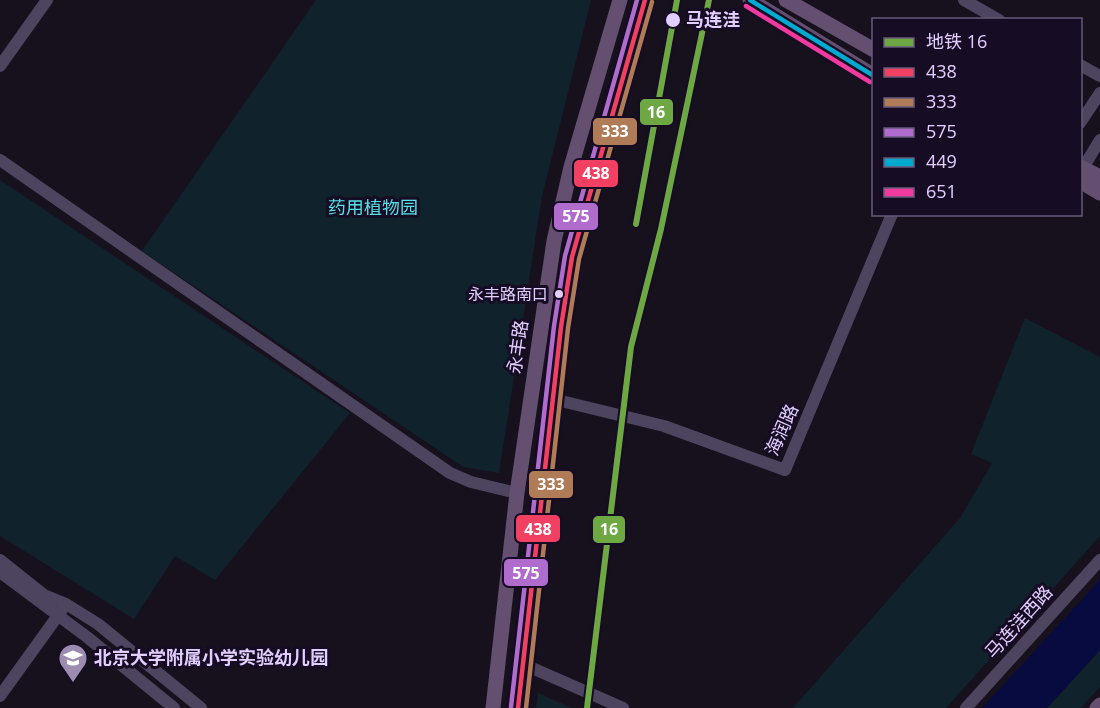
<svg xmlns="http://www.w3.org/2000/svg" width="1100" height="708" viewBox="0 0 1100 708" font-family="'Open Sans','Noto Sans SC',sans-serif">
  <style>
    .green { fill: #10222b }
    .water { fill: #080b3f }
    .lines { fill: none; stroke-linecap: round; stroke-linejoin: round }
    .minor { stroke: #4d455f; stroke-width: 12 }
    .major { stroke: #644f70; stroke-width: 15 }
    .bus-1-casing { stroke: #160c23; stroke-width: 9 }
    .bus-2-casing { stroke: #160c23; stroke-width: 9 }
    .bus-3-casing { stroke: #160c23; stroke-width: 9 }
    .bus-4-casing { stroke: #160c23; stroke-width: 9 }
    .bus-5-casing { stroke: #160c23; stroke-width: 9 }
    .bus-1 { stroke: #f24062; stroke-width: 4.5 }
    .bus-2 { stroke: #b07c57; stroke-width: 4.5 }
    .bus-3 { stroke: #b06ccc; stroke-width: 4.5 }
    .bus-4 { stroke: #00a9ce; stroke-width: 4.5 }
    .bus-5 { stroke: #f13a9d; stroke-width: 4.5 }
    .metro-1-casing { stroke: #160c23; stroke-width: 10 }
    .metro-1 { stroke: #6da843; stroke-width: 6 }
    .stop-dot { fill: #e2ceff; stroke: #160c23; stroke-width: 2 }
    .labels { text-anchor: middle; stroke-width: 6; stroke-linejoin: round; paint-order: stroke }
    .bus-label { font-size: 16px; fill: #e2ceff; stroke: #160c23; text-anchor: end }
    .stop-label { font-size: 18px; font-weight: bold; fill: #e2ceff; stroke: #160c23; text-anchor: start }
    .park-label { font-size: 18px; fill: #52e1e7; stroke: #160c23 }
    .street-label { font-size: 18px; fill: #e2ceff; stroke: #160c23 }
    .poi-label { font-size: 18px; font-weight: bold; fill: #e2ceff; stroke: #160c23; text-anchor: start }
    .line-badge { stroke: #160c23; stroke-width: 2 }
    .badge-label { font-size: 16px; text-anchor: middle; font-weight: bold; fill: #fff }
  </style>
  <rect width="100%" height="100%" fill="#17111e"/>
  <path class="green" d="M316 0H591L542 196 499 473 463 467 142 251Z
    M0 180 350 413 215 580 175 556 134 619 0 536Z
    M1025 318 1100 357V536L946 708H793L960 518 992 463 971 454Z
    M1100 650V687L1081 708H1047Z
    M538 693 572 708H536Z"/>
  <path class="water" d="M1100 580V650L1047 708H982Z"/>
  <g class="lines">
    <path class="minor" d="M964 0 999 20
      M1080 65 1100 76
      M0 66 47 0
      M1080 123 1100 93
      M0 160 450 473 471 482 517 493
      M1083 168 1100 140
      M553 399 664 426 785 470 892 214
      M0 560 44 595 66 604 98 624 201 708
      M0 572 87 637 174 708
      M523 664 623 708
      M0 696 62 610
      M966 708 1100 560"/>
    <path class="major" d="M750 0 874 76
      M786 0 874 50
      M1080 167 1100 177
      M1080 181 1100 193
      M493 708 517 493 554 241 571 167 620 0
      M518 708 561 327 572 257 593 178 645 0
      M1097 708 1100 705"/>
    <g class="bus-1-casing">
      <path id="bus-1" d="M518 708 561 327 572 257 645 0"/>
    </g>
    <g class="bus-2-casing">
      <path id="bus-2" d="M526 708 568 328 579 259 652 2"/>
    </g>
    <g class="bus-3-casing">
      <path id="bus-3" d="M511 707 554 326 565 256 637 0"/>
    </g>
    <g class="bus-4-casing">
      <path id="bus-4" d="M750 0 874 76"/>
    </g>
    <g class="bus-5-casing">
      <path id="bus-5" d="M746 6 870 82"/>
    </g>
    <use href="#bus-1" class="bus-1"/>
    <use href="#bus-2" class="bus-2"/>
    <use href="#bus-3" class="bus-3"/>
    <use href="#bus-4" class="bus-4"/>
    <use href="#bus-5" class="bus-5"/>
    <g class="metro-1-casing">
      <path id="metro-1" d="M636 224 677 0
        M587 708 631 347 661 229 709 0"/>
    </g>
    <use href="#metro-1" class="metro-1"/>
  </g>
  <defs>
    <g id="school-pin" transform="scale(1.5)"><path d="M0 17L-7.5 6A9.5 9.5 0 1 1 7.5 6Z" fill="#9b8cb0" stroke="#160c23"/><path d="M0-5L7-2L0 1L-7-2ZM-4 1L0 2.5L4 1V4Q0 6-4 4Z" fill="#fff"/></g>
  </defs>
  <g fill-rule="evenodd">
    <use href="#school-pin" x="73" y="658"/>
  </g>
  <g class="stop-dot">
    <circle cx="673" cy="20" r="8"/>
    <circle cx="559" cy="294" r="5"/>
  </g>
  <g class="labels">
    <g class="bus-label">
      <text x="548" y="300">永丰路南口</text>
    </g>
    <g class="stop-label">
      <text x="686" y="26">马连洼</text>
    </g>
    <g class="park-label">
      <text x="373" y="214">药用植物园</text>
    </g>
    <g class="street-label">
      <text transform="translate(518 347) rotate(-82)" y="6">永丰路</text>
      <text transform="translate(782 430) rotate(-66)" y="6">海润路</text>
      <text transform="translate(1019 622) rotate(-48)" y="6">马连洼西路</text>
    </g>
    <g class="poi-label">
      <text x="94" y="664">北京大学附属小学实验幼儿园</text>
    </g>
  </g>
  <g class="line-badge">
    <rect x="639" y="98" width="35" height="28" rx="6" fill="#6da843"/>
    <rect x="592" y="117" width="46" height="29" rx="6" fill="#b07c57"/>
    <rect x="573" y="159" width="46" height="29" rx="6" fill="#f24062"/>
    <rect x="553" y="202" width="46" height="29" rx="6" fill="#b06ccc"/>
    <rect x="528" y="470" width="46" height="29" rx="6" fill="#b07c57"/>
    <rect x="515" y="514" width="46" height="29" rx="6" fill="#f24062"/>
    <rect x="592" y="515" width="34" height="29" rx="6" fill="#6da843"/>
    <rect x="503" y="558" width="46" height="29" rx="6" fill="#b06ccc"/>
  </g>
  <g class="badge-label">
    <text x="656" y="118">16</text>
    <text x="615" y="137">333</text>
    <text x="596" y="179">438</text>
    <text x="576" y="222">575</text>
    <text x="551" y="490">333</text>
    <text x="538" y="535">438</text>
    <text x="609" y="535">16</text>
    <text x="526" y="579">575</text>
  </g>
  <rect x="872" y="18" width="210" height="198" fill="#160c23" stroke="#685a7b" stroke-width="1.5"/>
  <rect x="884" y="38" width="30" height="9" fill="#6da843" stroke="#685a7b" stroke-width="1.5"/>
  <text x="926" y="48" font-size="18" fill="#e2ceff">地铁 16</text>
  <rect x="884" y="68" width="30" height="9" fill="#f24062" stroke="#685a7b" stroke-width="1.5"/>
  <text x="926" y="78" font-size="18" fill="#e2ceff">438</text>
  <rect x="884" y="98" width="30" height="9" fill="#b07c57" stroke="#685a7b" stroke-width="1.5"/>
  <text x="926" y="108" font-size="18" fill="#e2ceff">333</text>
  <rect x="884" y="128" width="30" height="9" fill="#b06ccc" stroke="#685a7b" stroke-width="1.5"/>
  <text x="926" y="138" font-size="18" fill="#e2ceff">575</text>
  <rect x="884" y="158" width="30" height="9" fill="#00a9ce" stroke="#685a7b" stroke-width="1.5"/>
  <text x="926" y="168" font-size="18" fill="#e2ceff">449</text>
  <rect x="884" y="188" width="30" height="9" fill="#f13a9d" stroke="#685a7b" stroke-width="1.5"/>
  <text x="926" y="198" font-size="18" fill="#e2ceff">651</text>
</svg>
